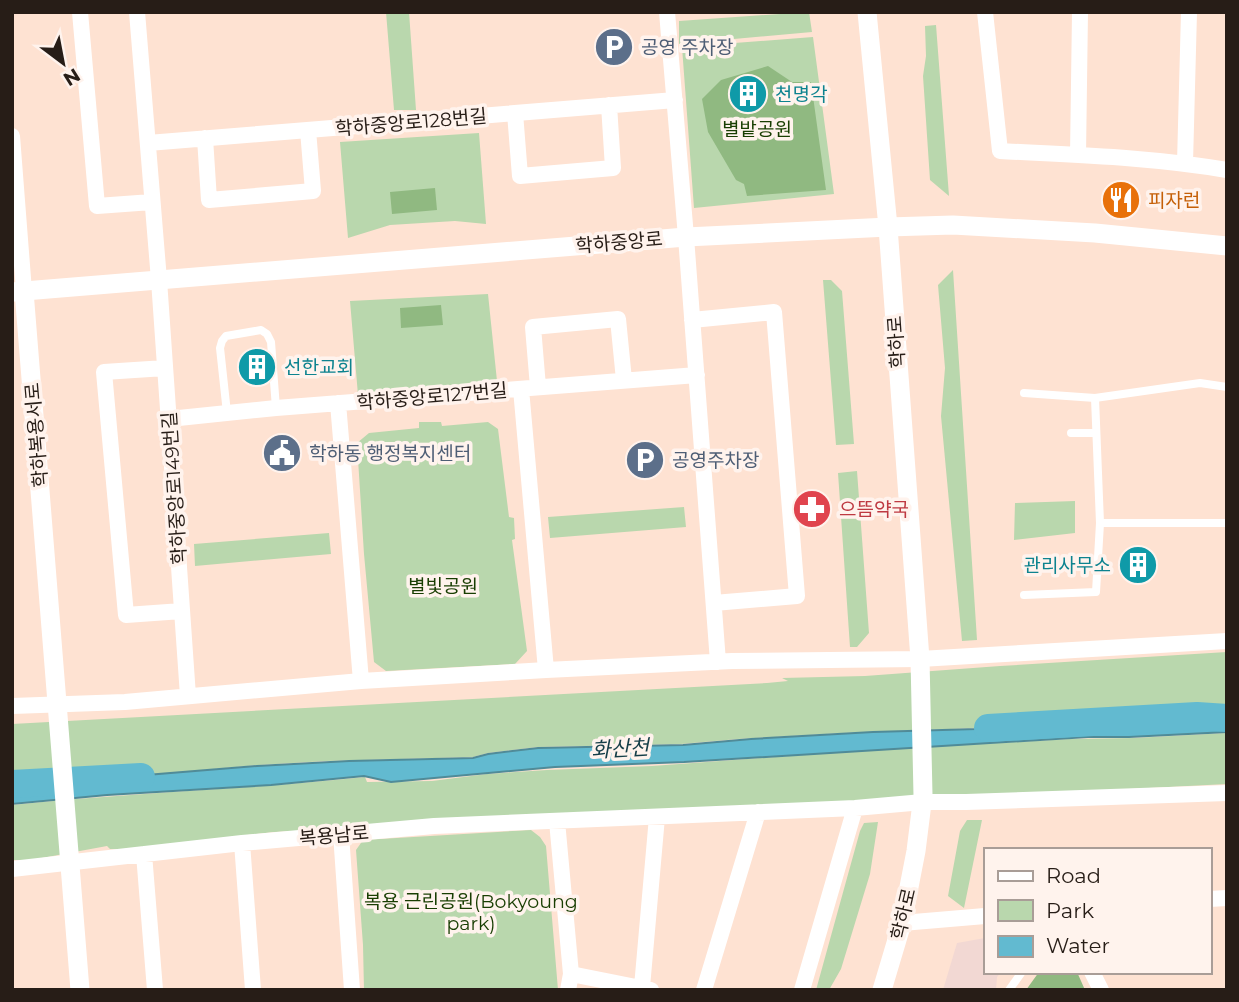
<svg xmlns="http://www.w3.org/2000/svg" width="1239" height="1002" viewBox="0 0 1239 1002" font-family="Montserrat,'Noto Sans KR',sans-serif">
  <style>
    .industrial { fill: #f2d8d3 }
    .green { fill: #b9d7ad }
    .forest { fill: #90b981 }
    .water { fill: #62bad0; stroke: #508b98; stroke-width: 2 }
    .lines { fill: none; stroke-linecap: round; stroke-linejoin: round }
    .river { stroke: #62bad0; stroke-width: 28 }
    .service { stroke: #fff; stroke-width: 8 }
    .minor { stroke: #fff; stroke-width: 16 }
    .tertiary { stroke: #fff; stroke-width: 19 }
    .labels { text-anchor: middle; stroke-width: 7; stroke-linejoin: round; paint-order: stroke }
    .service-label { font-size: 19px; fill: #4e5e75; stroke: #fff3ed; text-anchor: start }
    .culture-label { font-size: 19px; fill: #0d838f; stroke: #fff3ed; text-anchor: start }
    .street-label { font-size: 19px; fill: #271d17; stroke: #fff3ed }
    .park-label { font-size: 19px; fill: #183e02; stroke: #fff3ed }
    .food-label { font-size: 19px; fill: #c56008; stroke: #fff3ed; text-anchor: start }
    .health-label { font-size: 19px; fill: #be3a42; stroke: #fff3ed; text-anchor: start }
    .water-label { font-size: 21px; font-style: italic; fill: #153e48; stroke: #fff3ed }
  </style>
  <rect width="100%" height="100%" fill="#fee2d2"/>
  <path class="industrial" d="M985 938V972H1001L997 977 996 990H943L957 943Z"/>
  <path class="green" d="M386 12H409L416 110H394Z
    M809 12 812 32 679 44V21Z
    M936 25 949 196 930 180 923 76 926 56 925 26Z
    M813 37 834 194 694 208 682 47Z
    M479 133 486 224 455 221 390 225 348 238 340 142Z
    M953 270 977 640 962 641 941 416 945 368 938 285Z
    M823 280H831L842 291 854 444 836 445Z
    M488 294 497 381 496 391 358 395 350 301Z
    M419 422H441L442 426 488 422 498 429 509 517 514 518 515 539 512 540 527 651 515 664 386 671 374 662 364 554 357 443 369 433 419 428Z
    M857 471 869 633 857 647H850L838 473Z
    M1075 501V533L1014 540 1015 503Z
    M684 507 686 527 550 538 548 517Z
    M329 533 331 554 195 566 194 544Z
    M1227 652V711L1121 721 1094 720 977 728 843 733 738 739 681 744 538 747 488 753 473 757 327 761 259 765 35 785 12 786V724L767 683 788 681 782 678 865 676 1000 666Z
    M1227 733V784L274 832 129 849H110L107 846 31 860H12V805C130 793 248 789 365 777L367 782 432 781 487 774 547 770 652 766 870 750 1070 739 1134 738Z
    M967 820H982L964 908 948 896 960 831Z
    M878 822 870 874 841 969 829 990H816L860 831 864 823Z
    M531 830 540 837 546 846 558 990H364L363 945 356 850 363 840Z"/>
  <path class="forest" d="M768 66 792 82H811L826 190 747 196 744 184 736 180 708 132 702 99 721 80Z
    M435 188 437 210 392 214 390 192Z
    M441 305 443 325 401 328 400 308Z
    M1039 972H1077L1085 990H1026Z"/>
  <path class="water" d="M1227 712V732L1129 737H1088L684 762 555 767 391 782 364 776 271 785 107 795 12 804V786L257 766 349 761 473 758 488 754 538 748 683 745 751 739 873 732 977 729 1094 721 1121 722 1183 715Z"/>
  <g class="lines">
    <path class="river" d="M988 728 1197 716 1227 718
      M12 784 141 777"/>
    <path class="service" d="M1024 393 1095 398
      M227 413 220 348 222 341 226 336 261 330 267 334 271 342 276 408
      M1071 433H1096
      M1100 523H1227
      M1024 595 1096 592 1100 523 1095 398 1200 383 1227 387
      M1009 990 1022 972"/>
    <path class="minor" d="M80 12 97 206 152 202
      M137 12 159 280 188 696
      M667 12 686 237 718 662
      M985 12 1000 151C1076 155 1152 157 1227 170
      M515 113 520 176 613 168 609 105
      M12 136 24 291
      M205 138 209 200 313 191 308 130
      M148 143 675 100
      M1078 155 1080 12
      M1185 163 1189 12
      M692 320 774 312 797 596 714 603
      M165 368 104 372 126 615 182 611
      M538 387 533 327 618 319 624 380
      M521 389 546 670
      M338 403 361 681
      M169 419 276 408 697 375
      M12 706 125 702 361 681 546 670 732 661 920 659 1227 641
      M557 821 571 974 568 990
      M341 834 352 990
      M242 843 253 990
      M144 854 155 990
      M12 869 242 843 434 826 855 808 923 802H966L1227 793
      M1209 899 1227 898
      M902 923 985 916
      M1092 972 1101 990
      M571 974 651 990
      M642 987 657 817
      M704 990 758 812
      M802 990 855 808"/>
    <path class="tertiary" d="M867 12 888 227 920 659 923 795 916 851 902 923 882 990
      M24 291 80 990
      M12 292 686 237 888 227 953 225 1095 233 1227 246"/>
  </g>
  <defs>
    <g id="parking-disc" transform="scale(2.0125)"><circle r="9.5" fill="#5c6f8a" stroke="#fff3ed"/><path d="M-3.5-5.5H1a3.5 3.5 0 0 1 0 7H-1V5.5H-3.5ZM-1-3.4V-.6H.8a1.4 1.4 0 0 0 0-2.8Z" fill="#fff"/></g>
    <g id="building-disc" transform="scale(2.0125)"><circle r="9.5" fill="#0f9aa8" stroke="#fff3ed"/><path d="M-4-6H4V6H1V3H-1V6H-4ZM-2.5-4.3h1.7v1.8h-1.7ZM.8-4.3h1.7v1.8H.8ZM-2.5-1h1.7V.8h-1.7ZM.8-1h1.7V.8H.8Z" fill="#fff"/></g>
    <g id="restaurant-disc" transform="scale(2.0125)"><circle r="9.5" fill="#e8710a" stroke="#fff3ed"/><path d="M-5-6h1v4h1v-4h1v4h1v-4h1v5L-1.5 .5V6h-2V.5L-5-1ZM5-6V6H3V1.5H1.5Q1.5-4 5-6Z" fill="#fff"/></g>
    <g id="civic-disc" transform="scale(2.0125)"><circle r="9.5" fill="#5c6f8a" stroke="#fff3ed"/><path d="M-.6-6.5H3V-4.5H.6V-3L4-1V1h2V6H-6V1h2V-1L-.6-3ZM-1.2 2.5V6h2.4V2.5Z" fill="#fff"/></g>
    <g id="pharmacy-disc" transform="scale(2.0125)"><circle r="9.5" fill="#e0444e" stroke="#fff3ed"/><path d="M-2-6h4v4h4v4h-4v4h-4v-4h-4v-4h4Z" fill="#fff"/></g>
  </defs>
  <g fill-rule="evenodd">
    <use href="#parking-disc" x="614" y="47"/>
    <use href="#building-disc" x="748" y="94"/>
    <use href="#restaurant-disc" x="1121" y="200"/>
    <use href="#building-disc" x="257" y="367"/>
    <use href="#civic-disc" x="282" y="453"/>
    <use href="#parking-disc" x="645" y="460"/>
    <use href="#pharmacy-disc" x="812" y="509"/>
    <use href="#building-disc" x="1138" y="565"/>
  </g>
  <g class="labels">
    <g class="service-label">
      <text x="641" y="54">공영 주차장</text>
      <text x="309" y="460">학하동 행정복지센터</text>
      <text x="672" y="467">공영주차장</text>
    </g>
    <g class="culture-label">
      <text x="775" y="101">천명각</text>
      <text x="284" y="374">선한교회</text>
      <text x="1111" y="572" text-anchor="end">관리사무소</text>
    </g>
    <g class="street-label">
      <text transform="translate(411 122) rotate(-5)" y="7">학하중앙로128번길</text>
      <text transform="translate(619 242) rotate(-5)" y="7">학하중앙로</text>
      <text transform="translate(896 342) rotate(-94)" y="7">학하로</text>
      <text transform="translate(432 396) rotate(-5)" y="7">학하중앙로127번길</text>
      <text transform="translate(36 435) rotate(-95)" y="7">학하복용서로</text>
      <text transform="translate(174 488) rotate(-94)" y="7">학하중앙로149번길</text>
      <text transform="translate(334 835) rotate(-5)" y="7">복용남로</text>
      <text transform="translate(903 914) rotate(-77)" y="7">학하로</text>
    </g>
    <g class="park-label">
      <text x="757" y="136">별밭공원</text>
      <text x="443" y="593">별빛공원</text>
      <text x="471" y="908">복용 근린공원(Bokyoung<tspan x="471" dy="22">park)</tspan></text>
    </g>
    <g class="food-label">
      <text x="1148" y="207">피자런</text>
    </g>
    <g class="health-label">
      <text x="839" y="516">으뜸약국</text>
    </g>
    <g class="water-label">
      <text transform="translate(620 749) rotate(-3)" y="7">화산천</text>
    </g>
  </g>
  <rect width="1239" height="1002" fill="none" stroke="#271d17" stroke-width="28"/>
  <rect x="984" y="848" width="228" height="126" fill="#fff3ed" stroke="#a99d97" stroke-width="2"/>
  <rect x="998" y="871" width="35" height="10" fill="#ffffff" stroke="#a99d97" stroke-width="2"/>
  <text x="1046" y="883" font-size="21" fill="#271d17">Road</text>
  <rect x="998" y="900" width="35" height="21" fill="#b9d7ad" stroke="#a99d97" stroke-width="2"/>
  <text x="1046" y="918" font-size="21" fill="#271d17">Park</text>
  <rect x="998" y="936" width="35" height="21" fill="#62bad0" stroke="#a99d97" stroke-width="2"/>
  <text x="1046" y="953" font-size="21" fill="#271d17">Water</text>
  <g transform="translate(63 63) rotate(148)" stroke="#fff3ed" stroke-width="5" paint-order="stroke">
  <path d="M0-5L12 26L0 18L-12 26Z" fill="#271d17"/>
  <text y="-10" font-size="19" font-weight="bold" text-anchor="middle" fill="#271d17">N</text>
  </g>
</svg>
